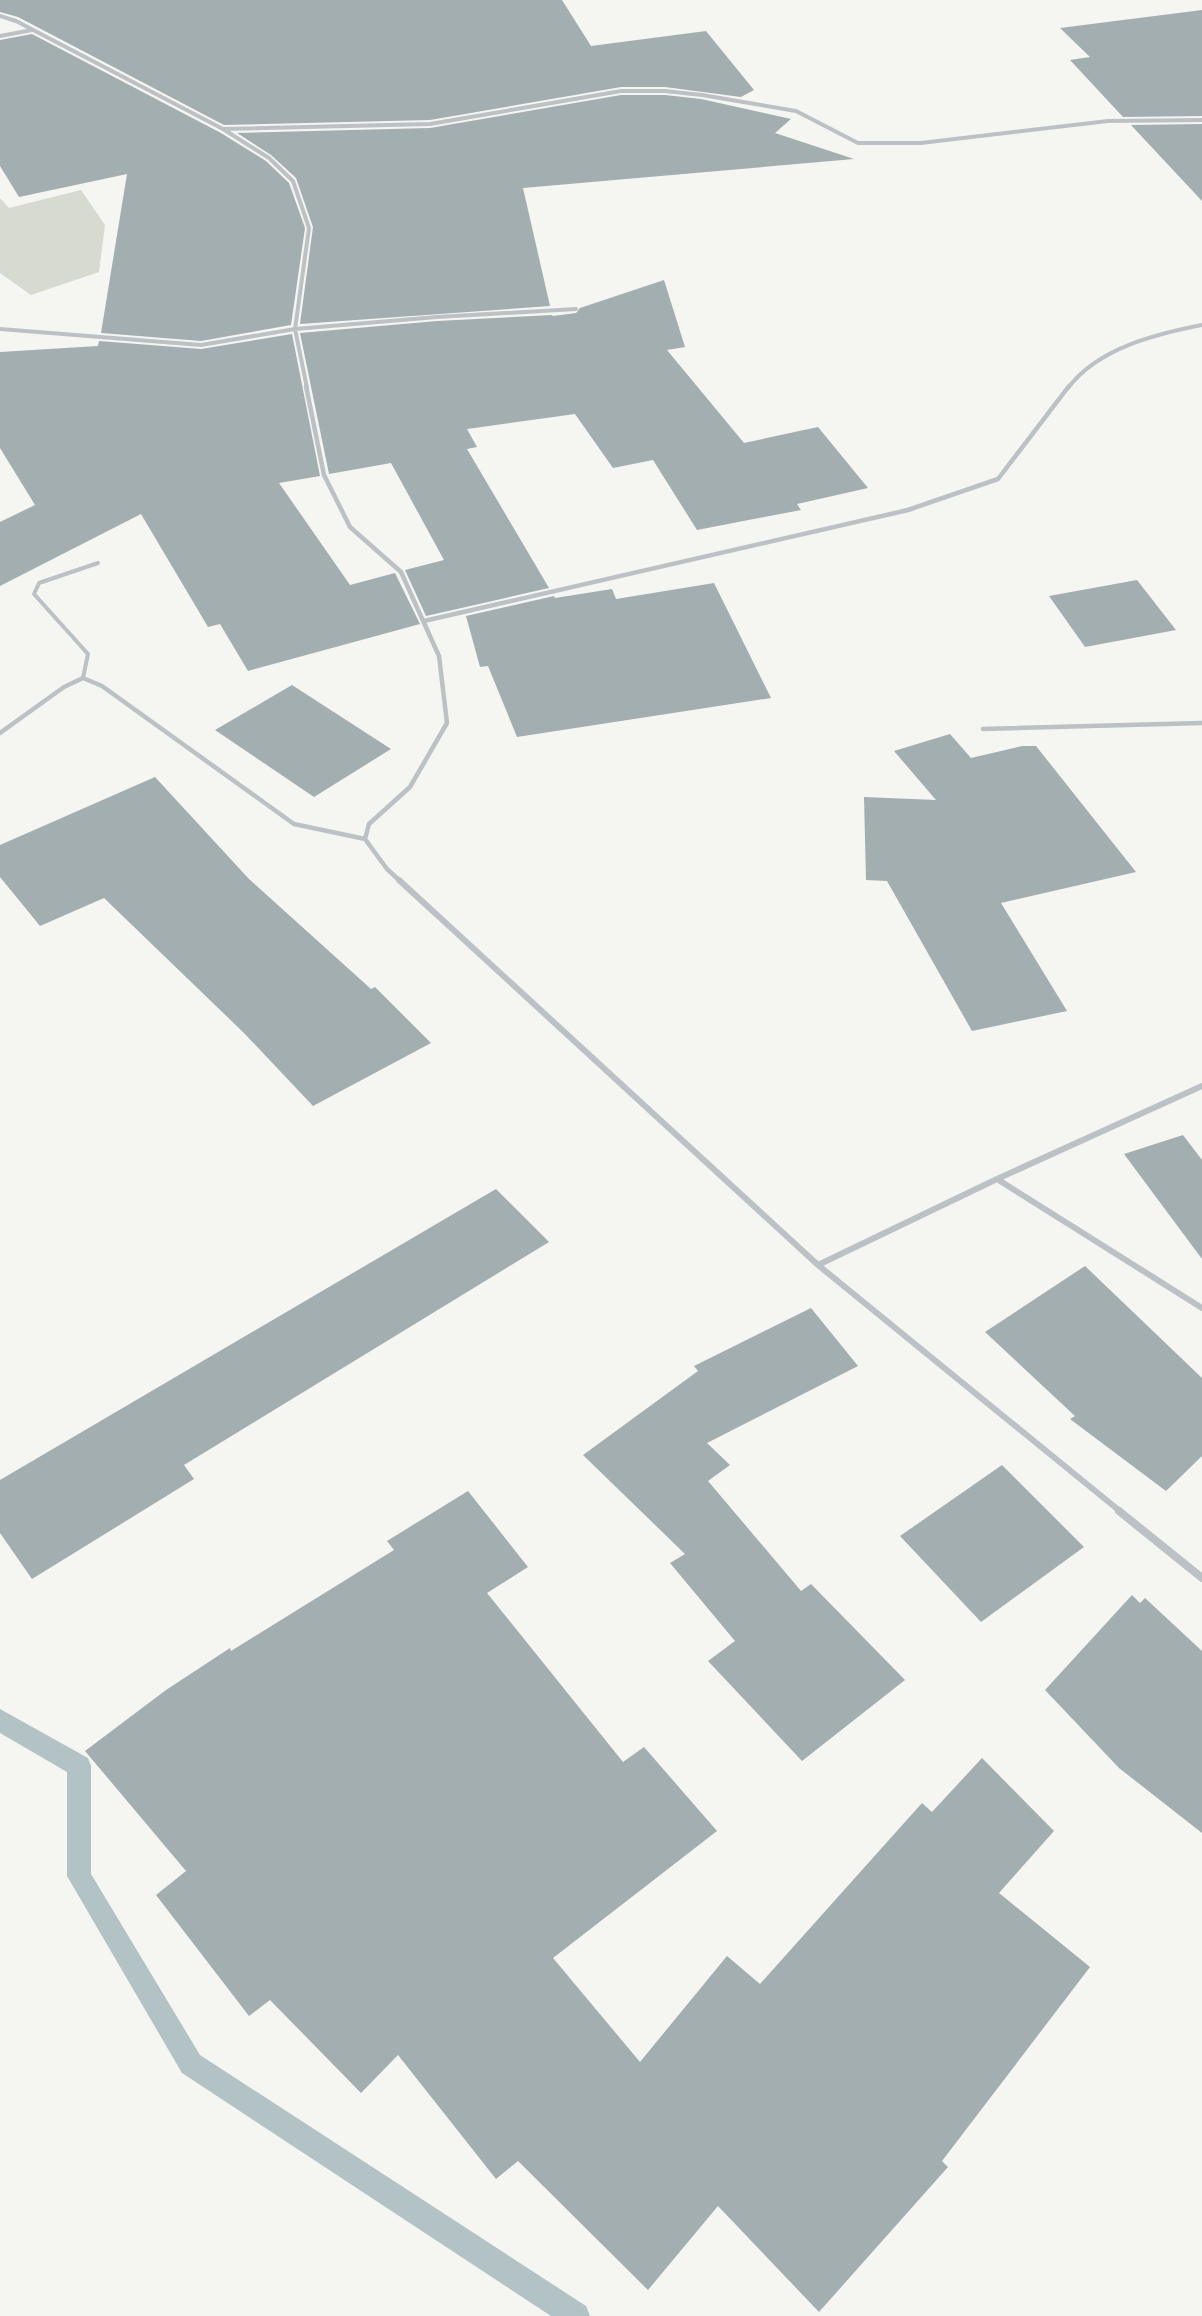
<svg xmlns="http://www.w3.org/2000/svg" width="1202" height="2316" viewBox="0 0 1202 2316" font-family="Figtree,sans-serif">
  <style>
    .green { fill: #d6dad1 }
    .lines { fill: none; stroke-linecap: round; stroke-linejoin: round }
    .stream { fill: #b3c3c5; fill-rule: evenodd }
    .building { fill: #a3aeb1 }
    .service { stroke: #bbc1c4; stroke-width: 4 }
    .minor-far3 { stroke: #bbc1c4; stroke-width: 4 }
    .minor-far2 { stroke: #bbc1c4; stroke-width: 4.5 }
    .minor-far1 { stroke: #bbc1c4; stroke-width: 6 }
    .minor { stroke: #bbc1c4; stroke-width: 8 }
  </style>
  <rect width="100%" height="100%" fill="#f5f5f2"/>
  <path class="green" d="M81 190 105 225 99 272 31 295 0 273V198L9 208Z"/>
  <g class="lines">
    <path class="stream" d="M0 1709 88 1758 91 1766V1874L200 2055 586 2306 590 2316H551L182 2073 67 1876V1772L0 1733Z"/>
  </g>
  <path class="building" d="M0 0H562L591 46 706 31 754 90 741 97 665 87H621L430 120 224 125 18 17 0 12Z
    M1202 10V116L1123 117 1070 60 1090 57 1060 28Z
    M32 34 221 133 266 161 289 183 305 228 291 325 201 341 101 333 127 174 19 197 0 166V40Z
    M621 95H665L701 99 791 119 775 133 854 159 523 188 550 306 300 324 313 227 296 178 271 155 237 133 430 128Z
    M1202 124V201L1131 125Z
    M664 280 685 347 667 350 744 443 818 427 868 488 797 504 801 510 697 530 653 460 613 468 575 414 467 429 477 447 467 449 549 588 426 616 405 570 444 560 391 463 329 474 300 333 437 321 552 315 553 316 576 313 580 308Z
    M292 334 320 476 279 483 350 585 395 573 420 624 248 671 220 624 208 627 141 514 0 586V522L35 505 0 448V352L98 346 99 341 201 349Z
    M1137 580 1176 630 1085 647 1049 596Z
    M714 583 771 698 517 737 488 666 480 667 466 616 554 596 555 598 612 589 616 599Z
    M292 685 391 749 314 797 215 730Z
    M950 734 971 758 1022 746H1036L1136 872 1001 903 1067 1011 972 1031 887 881 866 880 864 797 936 800 894 751Z
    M155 777 249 879 371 989 375 987 431 1043 313 1106 244 1033 104 898 40 926 0 877V845Z
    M1183 1135 1202 1160V1259L1124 1154Z
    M496 1189 549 1242 184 1465 194 1479 32 1579 0 1533V1480Z
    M1085 1266 1202 1378V1456L1166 1491 1070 1419 1075 1416 985 1332Z
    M811 1308 858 1366 707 1443 730 1465 708 1481 801 1591 811 1584 905 1680 802 1761 708 1661 735 1641 670 1563 685 1554 583 1455 698 1371 694 1366Z
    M1002 1465 1084 1547 981 1622 900 1536Z
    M468 1491 528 1567 487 1593 623 1762 644 1747 717 1831 553 1958 640 2062 727 1956 760 1984 922 1803 932 1812 982 1758 1054 1831 999 1893 1090 1967 942 2161 948 2167 819 2312 718 2206 648 2290 518 2161 496 2179 398 2055 361 2093 270 2000 249 2016 156 1895 186 1871 85 1751 166 1690 230 1648 231 1651 394 1550 387 1541Z
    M1132 1595 1140 1603 1145 1598 1202 1651V1833L1119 1768 1045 1690Z"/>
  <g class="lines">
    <path class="service" d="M83 678 88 654 34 594 39 583 98 563"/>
    <path class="minor-far3" d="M0 16 16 21 223 129 269 158 293 181 309 228 295 329 307 388
      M0 36 32 30
      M224 129 430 124 621 91H665L702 95 796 111 858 143H921L1108 121 1202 120
      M0 329 201 345 295 329 437 317 576 309
      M1068 388C1098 348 1156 334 1202 325"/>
    <path class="minor-far2" d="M306 386 324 475 350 527 401 572 439 656 447 723 410 787 369 824 365 839 387 869 401 882
      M424 621 908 510 998 479 1069 386
      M983 729 1202 723
      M0 733 64 687 83 678 102 686 294 824 365 839"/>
    <path class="minor-far1" d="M399 880 818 1265 1121 1512
      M997 1179 1202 1086
      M818 1265 997 1179 1202 1308"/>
    <path class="minor" d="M1119 1511 1202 1578"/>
  </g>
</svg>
